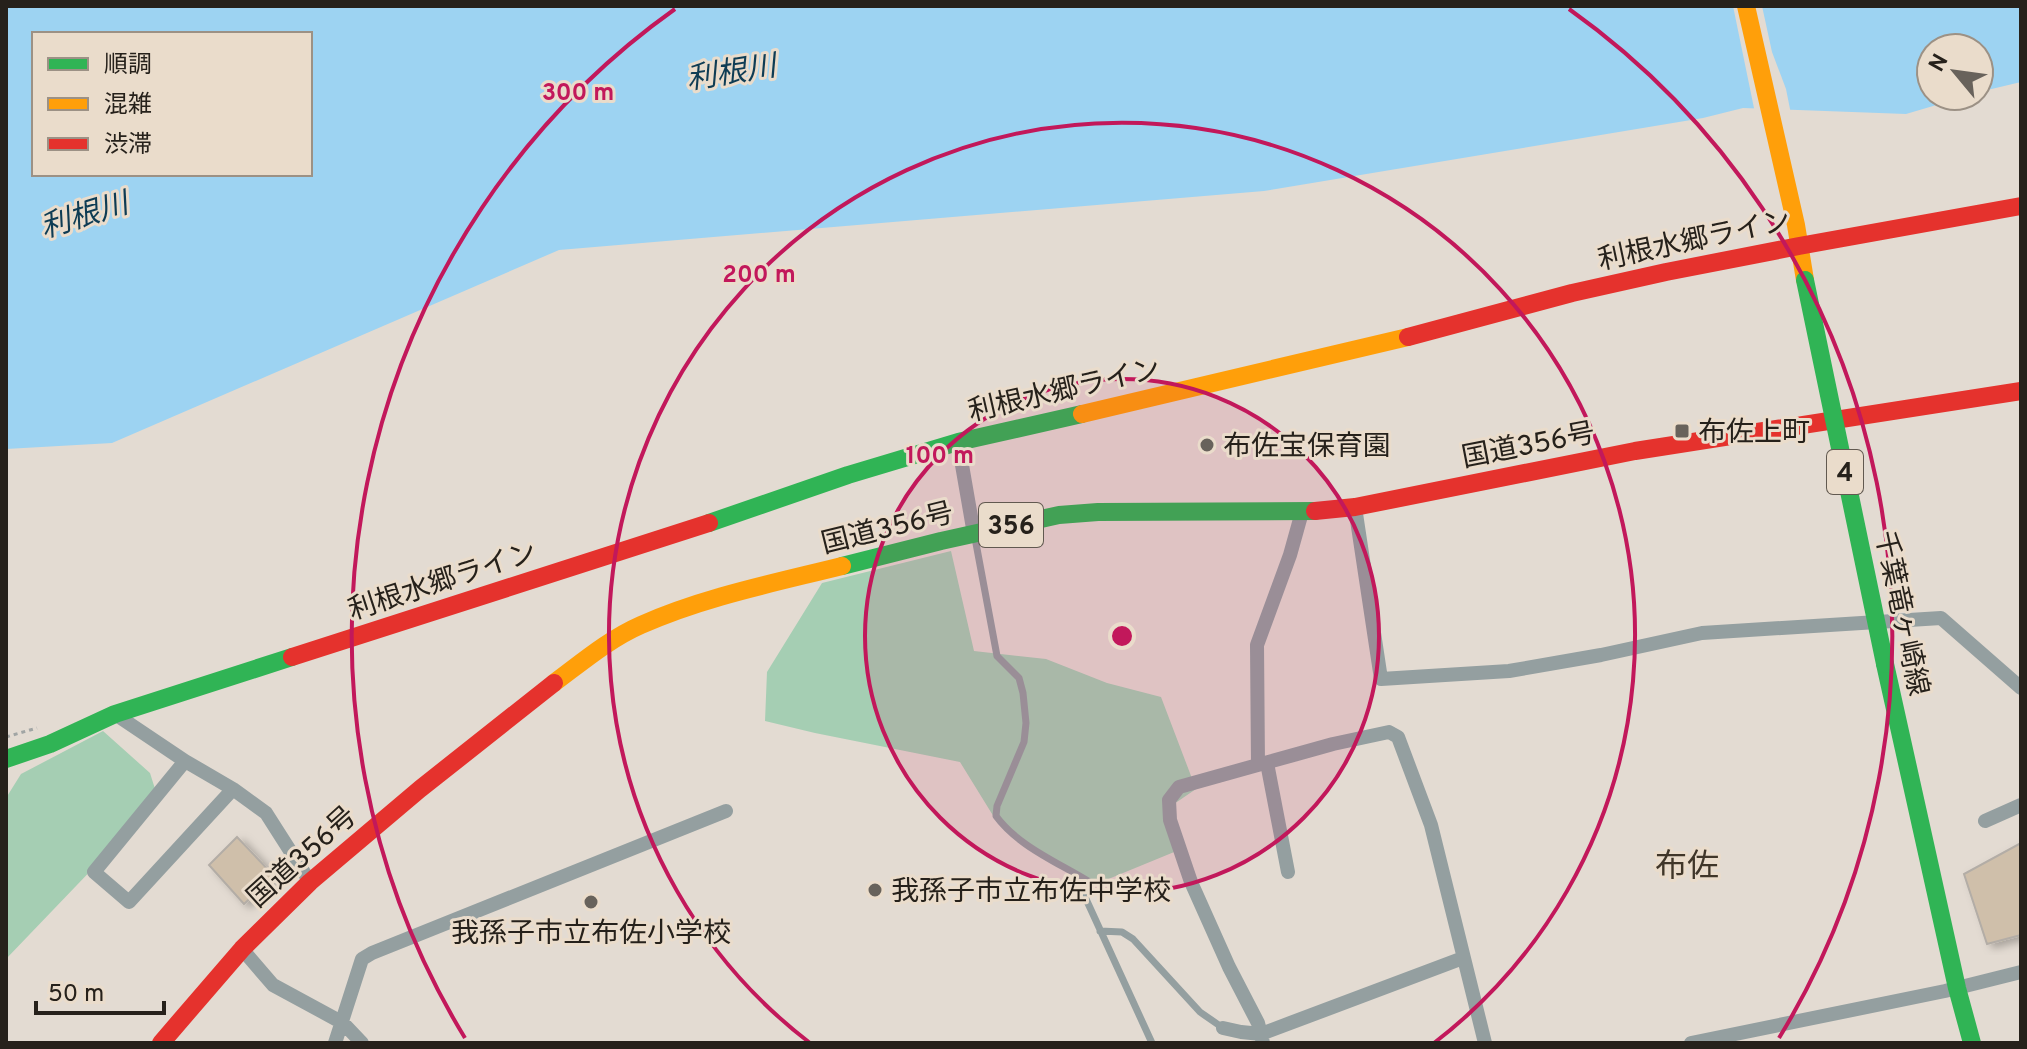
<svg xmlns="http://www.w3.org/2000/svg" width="2027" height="1049" viewBox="0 0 2027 1049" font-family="Overpass,'Noto Sans JP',sans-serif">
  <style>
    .green { fill: #a5ceb3 }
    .water { fill: #9dd3f2; fill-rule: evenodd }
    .pier { fill: #e3dbd2 }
    .building { fill: #cfbfaa; stroke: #b3ada6; stroke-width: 2; filter: url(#shadow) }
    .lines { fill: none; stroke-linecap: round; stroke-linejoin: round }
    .path { stroke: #a1a5a4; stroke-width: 3; stroke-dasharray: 4 4; stroke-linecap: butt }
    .lane { stroke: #949fa0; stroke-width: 7 }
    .street { stroke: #949fa0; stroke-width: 14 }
    .fast { stroke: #30b455; stroke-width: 18 }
    .slow { stroke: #ff9f0a; stroke-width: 18 }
    .jam { stroke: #e5322d; stroke-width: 18 }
    .fast-bridge { stroke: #30b455; stroke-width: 18 }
    .ring { fill: none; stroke: #c2185b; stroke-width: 4 }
    .poi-dot { fill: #68625b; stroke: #eadccb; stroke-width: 3 }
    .labels { text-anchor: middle; stroke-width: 6; stroke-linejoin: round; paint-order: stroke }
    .shield { fill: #eadccb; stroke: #615950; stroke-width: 2 }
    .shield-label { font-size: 26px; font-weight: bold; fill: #26211b }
    .street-label { font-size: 28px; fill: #26211b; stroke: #eadccb }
    .poi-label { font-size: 28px; fill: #26211b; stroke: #eadccb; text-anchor: start }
    .water-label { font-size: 30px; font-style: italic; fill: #0e3c54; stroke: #eadccb }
    .quarter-label { font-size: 32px; fill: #403629; stroke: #eadccb }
    .centre { fill: #c2185b; stroke: #eadccb; stroke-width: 4 }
    .ring-label { font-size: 24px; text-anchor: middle; font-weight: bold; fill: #c2185b; stroke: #eadccb; stroke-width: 6; stroke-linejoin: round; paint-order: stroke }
  </style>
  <defs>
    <filter id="shadow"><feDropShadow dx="6" dy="3.5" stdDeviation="4" flood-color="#0004"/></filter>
  </defs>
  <rect width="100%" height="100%" fill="#e3dbd2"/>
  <path class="green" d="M951 551 974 651 1046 659 1107 683 1161 697 1196 789 1171 806 1179 850 1089 887 997 822 960 762 815 733 765 721 767 672 822 583Z
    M103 731 150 773 156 792 123 837 6 959V798L21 774Z"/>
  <path class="water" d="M6 6H2021V82L1979 92V48H1931V96H1967L1906 114 1743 108 1703 118 1264 191 559 250 112 443 6 449ZM34 34H310V174H34Z"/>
  <path class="pier" d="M1733 6H1762L1772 52 1786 89 1791 114 1755 113Z"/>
  <path class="building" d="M237 837 274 876 244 904 209 865Z
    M2021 843V935L1987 944 1964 874Z"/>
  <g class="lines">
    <path class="path" d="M6 737 37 728"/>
    <path class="lane" d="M975 538 997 656 1019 678 1023 693 1026 723 1024 742 997 806 996 816C1018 846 1057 862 1088 881L1086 899 1152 1043
      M1100 931 1122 932 1133 939 1200 1012 1223 1028"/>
    <path class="street" d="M958 442 974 534
      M1355 507 1381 679 1509 671 1601 655 1702 633 1941 618 2021 688
      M115 714 185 761 233 789 266 813 310 882
      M185 761 94 872 129 902 233 789
      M1267 763 1288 872
      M1258 765 1257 645 1290 555 1302 512
      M1985 821 2021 805
      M242 949 273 985 343 1023 362 1043
      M1223 1028 1241 1032 1261 1034 1463 958
      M335 1043 362 959 372 953 726 811
      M1263 1043 1258 1023 1229 967 1191 882 1170 820 1169 800 1179 787 1333 744 1389 732 1398 737 1431 825 1485 1043
      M1691 1043 1945 991 2021 972"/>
    <path class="fast" d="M709 523 848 475 958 442 1082 414
      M842 566 941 541 1059 515 1098 512 1315 511
      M1885 664 1957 988 1972 1043
      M6 759 50 744 115 714 292 657"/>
    <path class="slow" d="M1746 6 1796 225 1805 280
      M1082 414 1408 337
      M554 683C581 663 609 639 641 625 704 597 774 583 842 566"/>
    <path class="jam" d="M1799 246 2021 206
      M1408 337 1572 293 1666 272 1799 246
      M1315 511 1355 507 1635 451 2021 391
      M292 657 709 523
      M161 1043 242 949 310 882 420 789 554 683"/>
    <path class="fast-bridge" d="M1805 280 1885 664"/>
  </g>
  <circle cx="1122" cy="636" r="257" fill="#c2185b" fill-opacity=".12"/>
  <g class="ring">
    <circle cx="1122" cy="636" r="257"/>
    <path d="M810 1043A513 513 0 1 1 1434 1043"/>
    <path d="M465 1038A770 770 0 0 1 675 9M1569 9A770 770 0 0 1 1779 1038"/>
  </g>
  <g class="poi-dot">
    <rect x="1674" y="423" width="16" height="16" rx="4"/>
    <circle cx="1207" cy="445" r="8"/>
    <circle cx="875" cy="890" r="8"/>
    <circle cx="591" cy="902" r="8"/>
  </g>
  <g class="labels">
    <g class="shield">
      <rect x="1827" y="450" width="36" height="44" rx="6"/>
      <rect x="979" y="503" width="64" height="44" rx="6"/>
    </g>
    <g class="shield-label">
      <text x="1845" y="481">4</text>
      <text x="1011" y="534">356</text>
    </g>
    <g class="street-label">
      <text transform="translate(1694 239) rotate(-12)" y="10">利根水郷ライン</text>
      <text transform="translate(1064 389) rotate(-13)" y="10">利根水郷ライン</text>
      <text transform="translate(1528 444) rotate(-11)" y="10">国道356号</text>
      <text transform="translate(887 527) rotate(-14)" y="10">国道356号</text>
      <text transform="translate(442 580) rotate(-18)" y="10">利根水郷ライン</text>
      <text transform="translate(1903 613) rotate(78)" y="10">千葉竜ヶ崎線</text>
      <text transform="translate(301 856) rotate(-42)" y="10">国道356号</text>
    </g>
    <g class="poi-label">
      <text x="1698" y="441">布佐上町</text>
      <text x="1223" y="455">布佐宝保育園</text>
      <text x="891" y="900">我孫子市立布佐中学校</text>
      <text x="591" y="942" text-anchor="middle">我孫子市立布佐小学校</text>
    </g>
    <g class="water-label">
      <text transform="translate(731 72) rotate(-9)" y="10">利根川</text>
      <text transform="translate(84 215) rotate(-17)" y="10">利根川</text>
    </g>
    <g class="quarter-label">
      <text x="1687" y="876">布佐</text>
    </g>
  </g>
  <circle cx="1122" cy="636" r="12" class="centre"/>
  <g class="ring-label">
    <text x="578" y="100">300 m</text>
    <text x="759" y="282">200 m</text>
    <text x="940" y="463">100 m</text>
  </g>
  <rect width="2027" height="1049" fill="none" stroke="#26211b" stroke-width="16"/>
  <rect x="32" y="32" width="280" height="144" fill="#eadccb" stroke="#9c9185" stroke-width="2"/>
  <rect x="48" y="58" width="40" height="12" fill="#30b455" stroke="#9c9185" stroke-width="2"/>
  <text x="104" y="72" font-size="24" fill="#26211b">順調</text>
  <rect x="48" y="98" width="40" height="12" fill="#ff9f0a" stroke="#9c9185" stroke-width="2"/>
  <text x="104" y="112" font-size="24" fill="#26211b">混雑</text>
  <rect x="48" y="138" width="40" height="12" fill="#e5322d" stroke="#9c9185" stroke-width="2"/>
  <text x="104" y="152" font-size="24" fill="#26211b">渋滞</text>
  <g transform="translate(1955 72) rotate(299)"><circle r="38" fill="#eadccb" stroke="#9c9185" stroke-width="2"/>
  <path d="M0-6L14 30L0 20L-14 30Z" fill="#68625b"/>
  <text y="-12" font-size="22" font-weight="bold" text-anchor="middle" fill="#26211b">N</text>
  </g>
  <path d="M36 1001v12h128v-12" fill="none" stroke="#26211b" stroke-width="4"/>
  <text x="48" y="1001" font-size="24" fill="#26211b" stroke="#eadccb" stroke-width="6" paint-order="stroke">50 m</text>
</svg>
